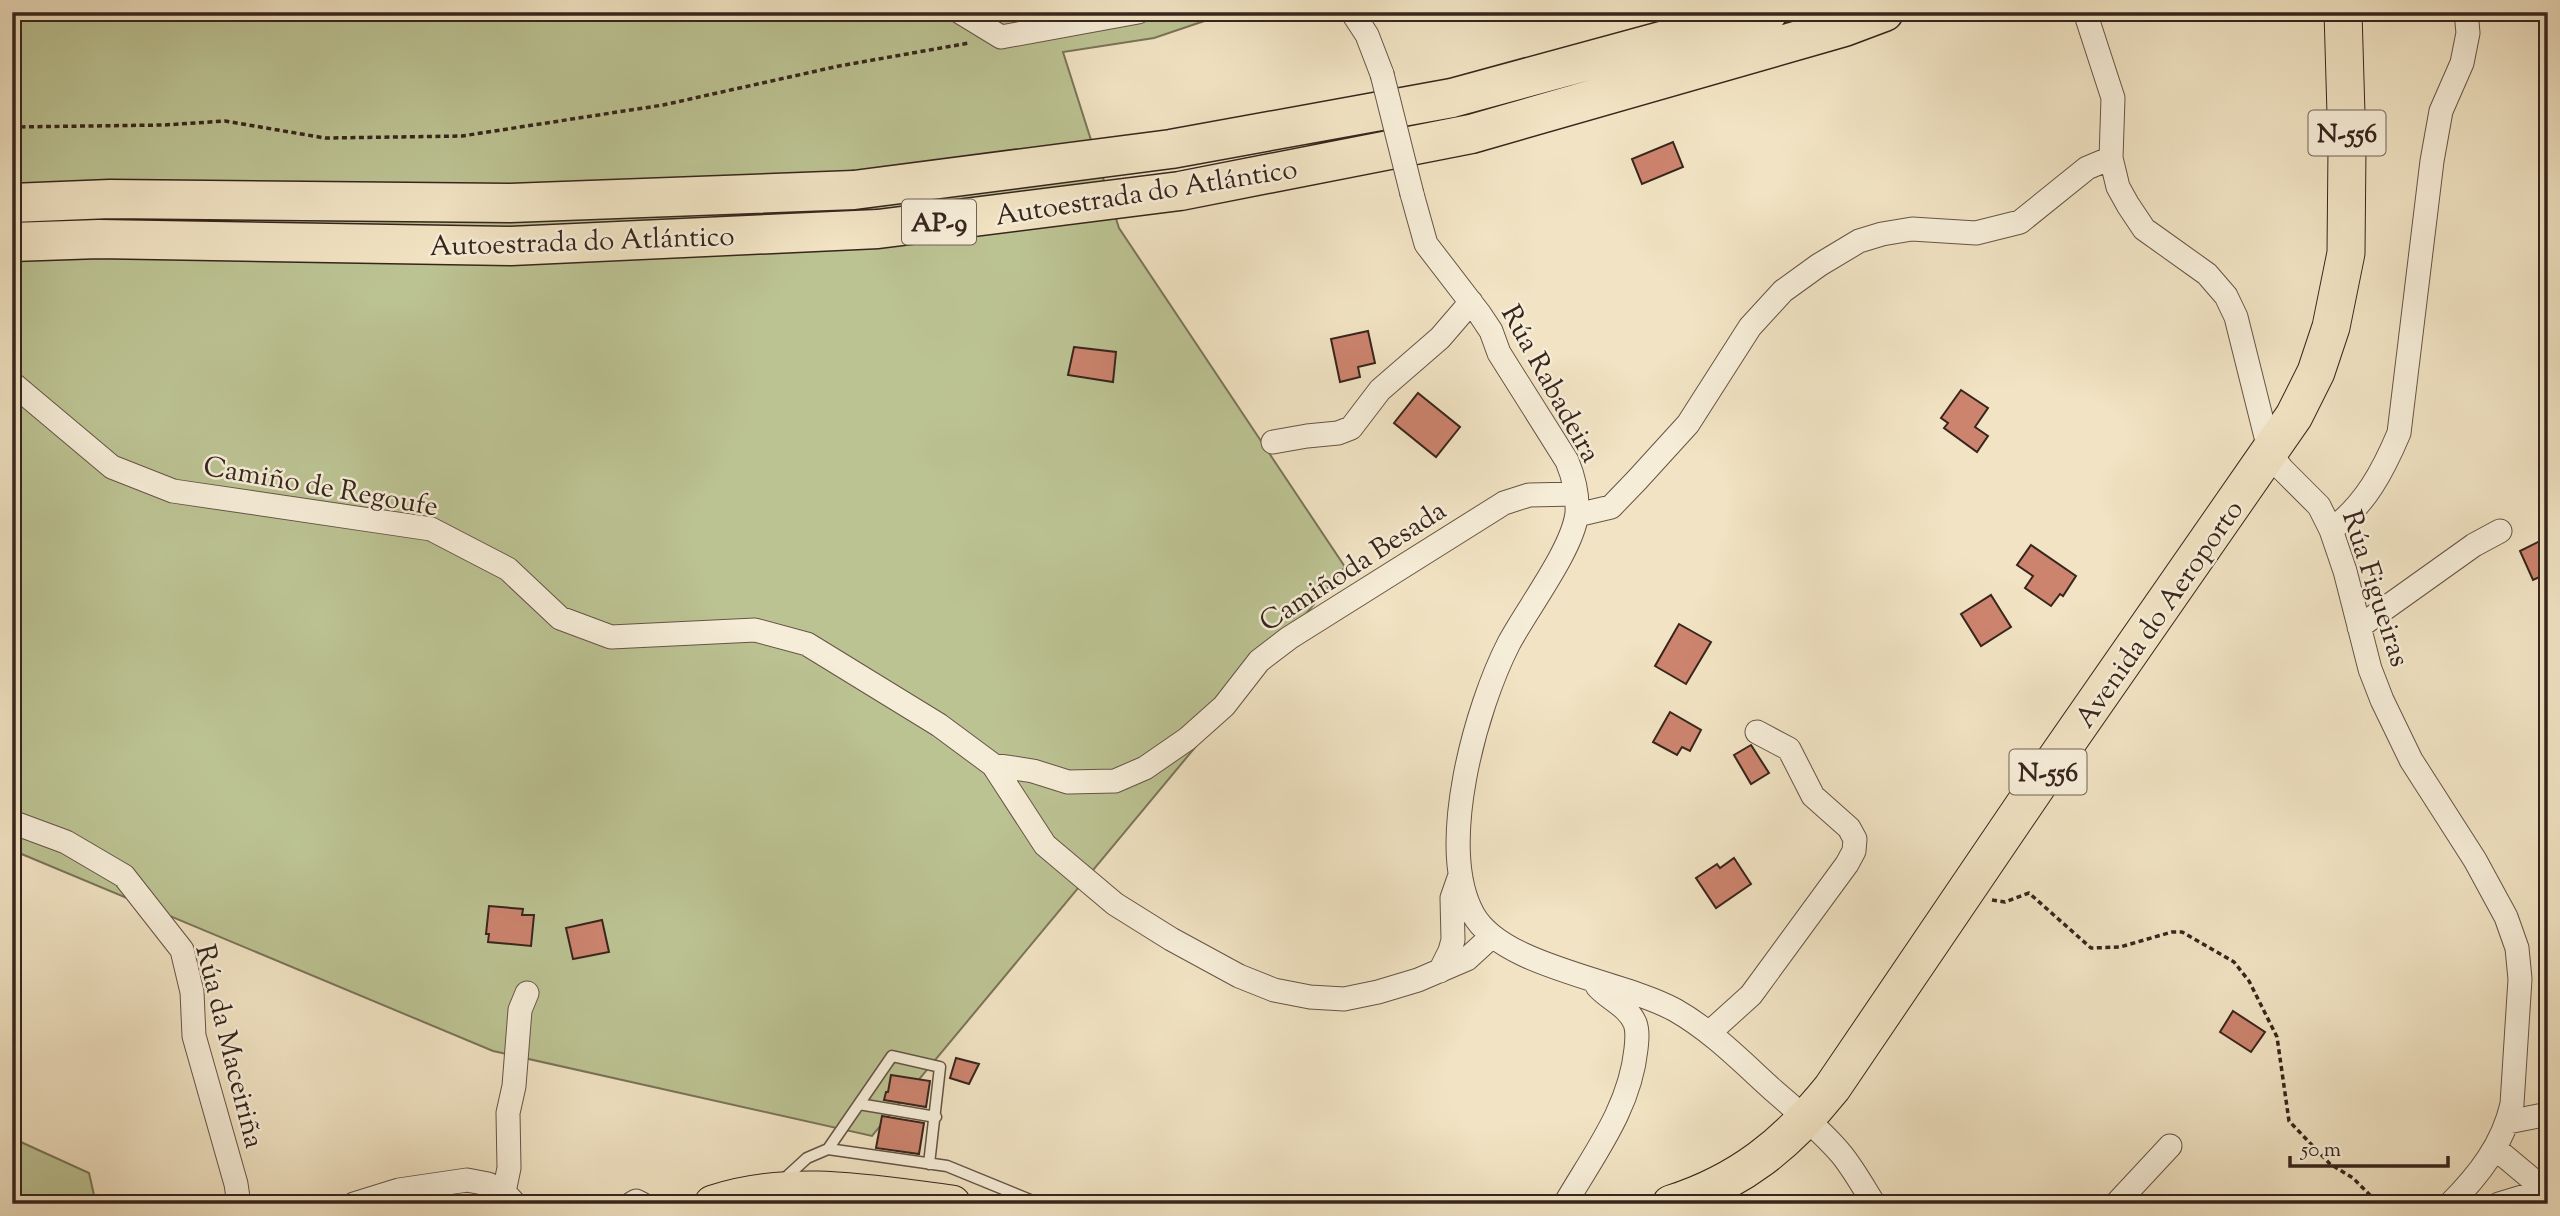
<svg xmlns="http://www.w3.org/2000/svg" width="2560" height="1216" viewBox="0 0 2560 1216" font-family="'Sorts Mill Goudy',serif">
  <style>
    .green { fill: #bcc393; stroke: #7a7458; stroke-width: 2 }
    .building { fill: #cd846f; stroke: #37251d; stroke-width: 2 }
    .lines { fill: none; stroke-linecap: round; stroke-linejoin: round }
    .service-casing { stroke: #665446; stroke-width: 13 }
    .minor-casing { stroke: #665446; stroke-width: 25 }
    .primary-casing { stroke: #37251d; stroke-width: 39 }
    .motorway-casing { stroke: #37251d; stroke-width: 41 }
    .path { stroke: #37251d; stroke-width: 3.5; stroke-dasharray: 5 3.5; stroke-linecap: butt }
    .service { stroke: #f6edd8; stroke-width: 10 }
    .minor { stroke: #f6edd8; stroke-width: 23 }
    .primary { stroke: #f1e3c3; stroke-width: 37 }
    .motorway { stroke: #f1e3c3; stroke-width: 38 }
    .minor-bridge-casing { stroke: #665446; stroke-width: 25; stroke-linecap: butt }
    .minor-bridge { stroke: #f6edd8; stroke-width: 23 }
    .labels { text-anchor: middle; stroke-width: 5; stroke-linejoin: round; paint-order: stroke }
    .shield { fill: #f6edd8; stroke: #706155; stroke-width: 2 }
    .shield-label { font-size: 26px; font-weight: bold; fill: #37251d }
    .street-label { font-size: 28px; fill: #37251d; stroke: #f6edd8 }
  </style>
  <rect width="100%" height="100%" fill="#f1e3c3"/>
  <filter id="stains"><feTurbulence type="fractalNoise" baseFrequency=".00286" numOctaves="4"/><feColorMatrix values="0 0 0 0 .2 0 0 0 0 .09 0 0 0 0 .02 0 0 0 .5 -.17"/></filter>
  <radialGradient id="worn" r=".72"><stop offset=".6" stop-color="#630" stop-opacity="0"/><stop offset="1" stop-color="#630" stop-opacity=".3"/></radialGradient>
  <path class="green" d="M12 12H1231L1154 38 1063 52 1119 228 1345 567 872 1136 493 1051 12 850Z
    M12 1138 89 1173 96 1204H12Z"/>
  <path class="building" d="M1673 142 1683 167 1642 184 1632 159Z
    M1368 331 1375 363 1358 367 1360 377 1340 382 1331 339Z
    M1074 347 1116 352 1113 382 1068 375Z
    M1961 390 1988 408 1975 427 1988 436 1977 452 1944 428 1948 423 1941 418Z
    M1418 393 1460 427 1436 457 1394 423Z
    M2548 537V573L2533 580 2520 551Z
    M2031 545 2076 576 2063 596 2060 594 2051 606 2025 588 2033 576 2017 565Z
    M1991 595 2011 627 1981 646 1961 614Z
    M1679 624 1711 642 1686 684 1655 666Z
    M1670 712 1701 730 1690 751 1682 747 1677 755 1653 742Z
    M1751 745 1769 773 1751 784 1734 755Z
    M1734 858 1751 884 1716 908 1696 878 1717 864 1720 868Z
    M489 906 523 909 522 915H534L531 946 488 942 489 934H486Z
    M602 920 609 952 573 959 566 928Z
    M2233 1011 2265 1032 2251 1052 2220 1032Z
    M956 1058 979 1064 969 1084 950 1078Z
    M891 1075 930 1081 926 1107 884 1100 886 1092H888Z
    M882 1116 924 1123 919 1154 876 1148Z"/>
  <g class="lines">
    <g class="service-casing">
      <path id="service" d="M859 1104 936 1117
        M828 1149 892 1056 940 1067 929 1164
        M782 1181 807 1158 828 1149 947 1166 1040 1204"/>
    </g>
    <g class="minor-casing">
      <path id="minor" d="M960 12 1001 37 1138 12
        M1352 12 1367 35 1382 74
        M2085 12 2113 98 2111 158 2118 187 2128 205 2144 229 2207 274 2226 296 2236 317 2270 453 2282 469 2319 506 2331 530 2345 571 2370 669 2382 700 2411 760 2475 860 2506 917 2517 948 2520 979 2512 1104C2503 1144 2479 1175 2450 1204
        M1412 194 1426 244 1479 313 1491 331 1499 353 1567 461C1574 478 1578 494 1577 513 1573 549 1527 609 1509 643 1476 707 1436 848 1473 914 1502 967 1620 980 1675 1010 1712 1031 1742 1062 1773 1090 1797 1111 1822 1131 1842 1155 1854 1170 1864 1188 1874 1204
        M12 383 112 467 173 491 431 529 508 569 560 618 611 637 755 630 807 644 939 725 993 765 1045 845 1115 904 1171 939 1239 976 1274 990 1310 997 1344 999 1378 992 1418 980 1467 959 1491 937
        M1273 442 1307 436 1338 433 1351 428 1380 390 1440 338 1471 302
        M1577 515 1611 507 1637 480 1688 424 1750 327 1783 291 1819 265 1859 241 1882 234 1912 229 1976 233 2020 222 2087 168 2111 158
        M2331 530C2365 505 2383 471 2399 433L2432 161 2441 111 2462 63 2468 33 2466 12
        M2359 627 2474 545 2500 531
        M993 765 1033 771 1068 782 1115 781 1145 768 1187 739 1224 706 1259 661 1289 638 1504 503 1529 495 1576 494
        M12 822 66 842 124 876 182 950 192 992 194 1036 236 1184 239 1204
        M1440 971 1450 951 1453 940 1452 898 1459 878
        M1709 1033 1751 995 1847 864 1854 851 1855 839 1849 828 1813 796 1789 749 1757 732
        M2508 1122 2548 1114
        M2496 1149 2533 1180 2548 1189
        M504 1192 509 1168 508 1113 514 1086 520 1010 527 993
        M354 1204 399 1190 467 1180 488 1184 504 1192 515 1204
        M631 1204 636 1201 642 1204
        M1565 1204C1594 1154 1630 1108 1636 1049 1637 1040 1638 1031 1635 1023 1627 1005 1608 999 1597 986
        M2116 1204 2170 1146
        M2499 1204 2532 1194 2548 1192"/>
    </g>
    <g class="primary-casing">
      <path id="primary" d="M713 1204C791 1178 872 1194 952 1204
        M1671 1204C1740 1182 1787 1144 1832 1088L2039 783 2294 416 2316 372 2331 327 2346 253 2347 148 2343 12"/>
    </g>
    <g class="motorway-casing">
      <path id="motorway" d="M12 203 110 199 510 203 854 190 1171 149 1452 98 1768 12
        M12 242 99 239 511 246 878 229 1180 191 1471 134 1844 27 1884 12"/>
    </g>
    <path class="path" d="M12 127 164 125 225 121 325 138 462 136 663 105 839 66 969 43
      M1992 900 2005 902 2029 893 2091 948 2120 947 2172 932H2182L2234 962 2249 981 2277 1037 2289 1121 2330 1164 2353 1178 2379 1204"/>
    <use href="#service" class="service"/>
    <use href="#minor" class="minor"/>
    <use href="#primary" class="primary"/>
    <use href="#motorway" class="motorway"/>
    <g class="minor-bridge-casing">
      <path id="minor-bridge" d="M1382 74 1412 194"/>
    </g>
    <use href="#minor-bridge" class="minor-bridge"/>
  </g>
  <g class="labels">
    <g class="shield">
      <rect x="2308.5" y="110.5" width="77" height="45" rx="5"/>
      <rect x="902" y="199.5" width="74" height="45" rx="5"/>
      <rect x="2009.5" y="749.5" width="77" height="45" rx="5"/>
    </g>
    <g class="shield-label">
      <text x="2347" y="142">N-556</text>
      <text x="939" y="231">AP-9</text>
      <text x="2048" y="781">N-556</text>
    </g>
    <g class="street-label">
      <text transform="translate(1146 191) rotate(-9)" y="10">Autoestrada do Atlántico</text>
      <text transform="translate(582 240) rotate(-2)" y="10">Autoestrada do Atlántico</text>
      <text transform="translate(1552 383) rotate(61)" y="10">Rúa Rabadeira</text>
      <text transform="translate(321 485) rotate(10)" y="10">Camiño de Regoufe</text>
      <text transform="translate(1352 565) rotate(-33)" y="10">Camiñoda Besada</text>
      <text transform="translate(2377 588) rotate(72)" y="10">Rúa Figueiras</text>
      <text transform="translate(2158 613) rotate(-55)" y="10">Avenida do Aeroporto</text>
      <text transform="translate(231 1046) rotate(76)" y="10">Rúa da Maceiriña</text>
    </g>
  </g>
  <rect width="2560" height="1216" fill="none" stroke="#f1e3c3" stroke-width="42"/>
  <rect x="14" y="14" width="2532" height="1188" fill="none" stroke="#37251d" stroke-width="3.5"/>
  <rect x="21" y="21" width="2518" height="1174" fill="none" stroke="#37251d" stroke-width="2"/>
  <path d="M2290 1156v10h158v-10" fill="none" stroke="#37251d" stroke-width="3.5"/>
  <text x="2301" y="1156" font-size="21" fill="#37251d" stroke="#f6edd8" stroke-width="5" paint-order="stroke">50 m</text>
  <rect width="100%" height="100%" filter="url(#stains)"/>
  <rect width="100%" height="100%" fill="url(#worn)"/>
</svg>
